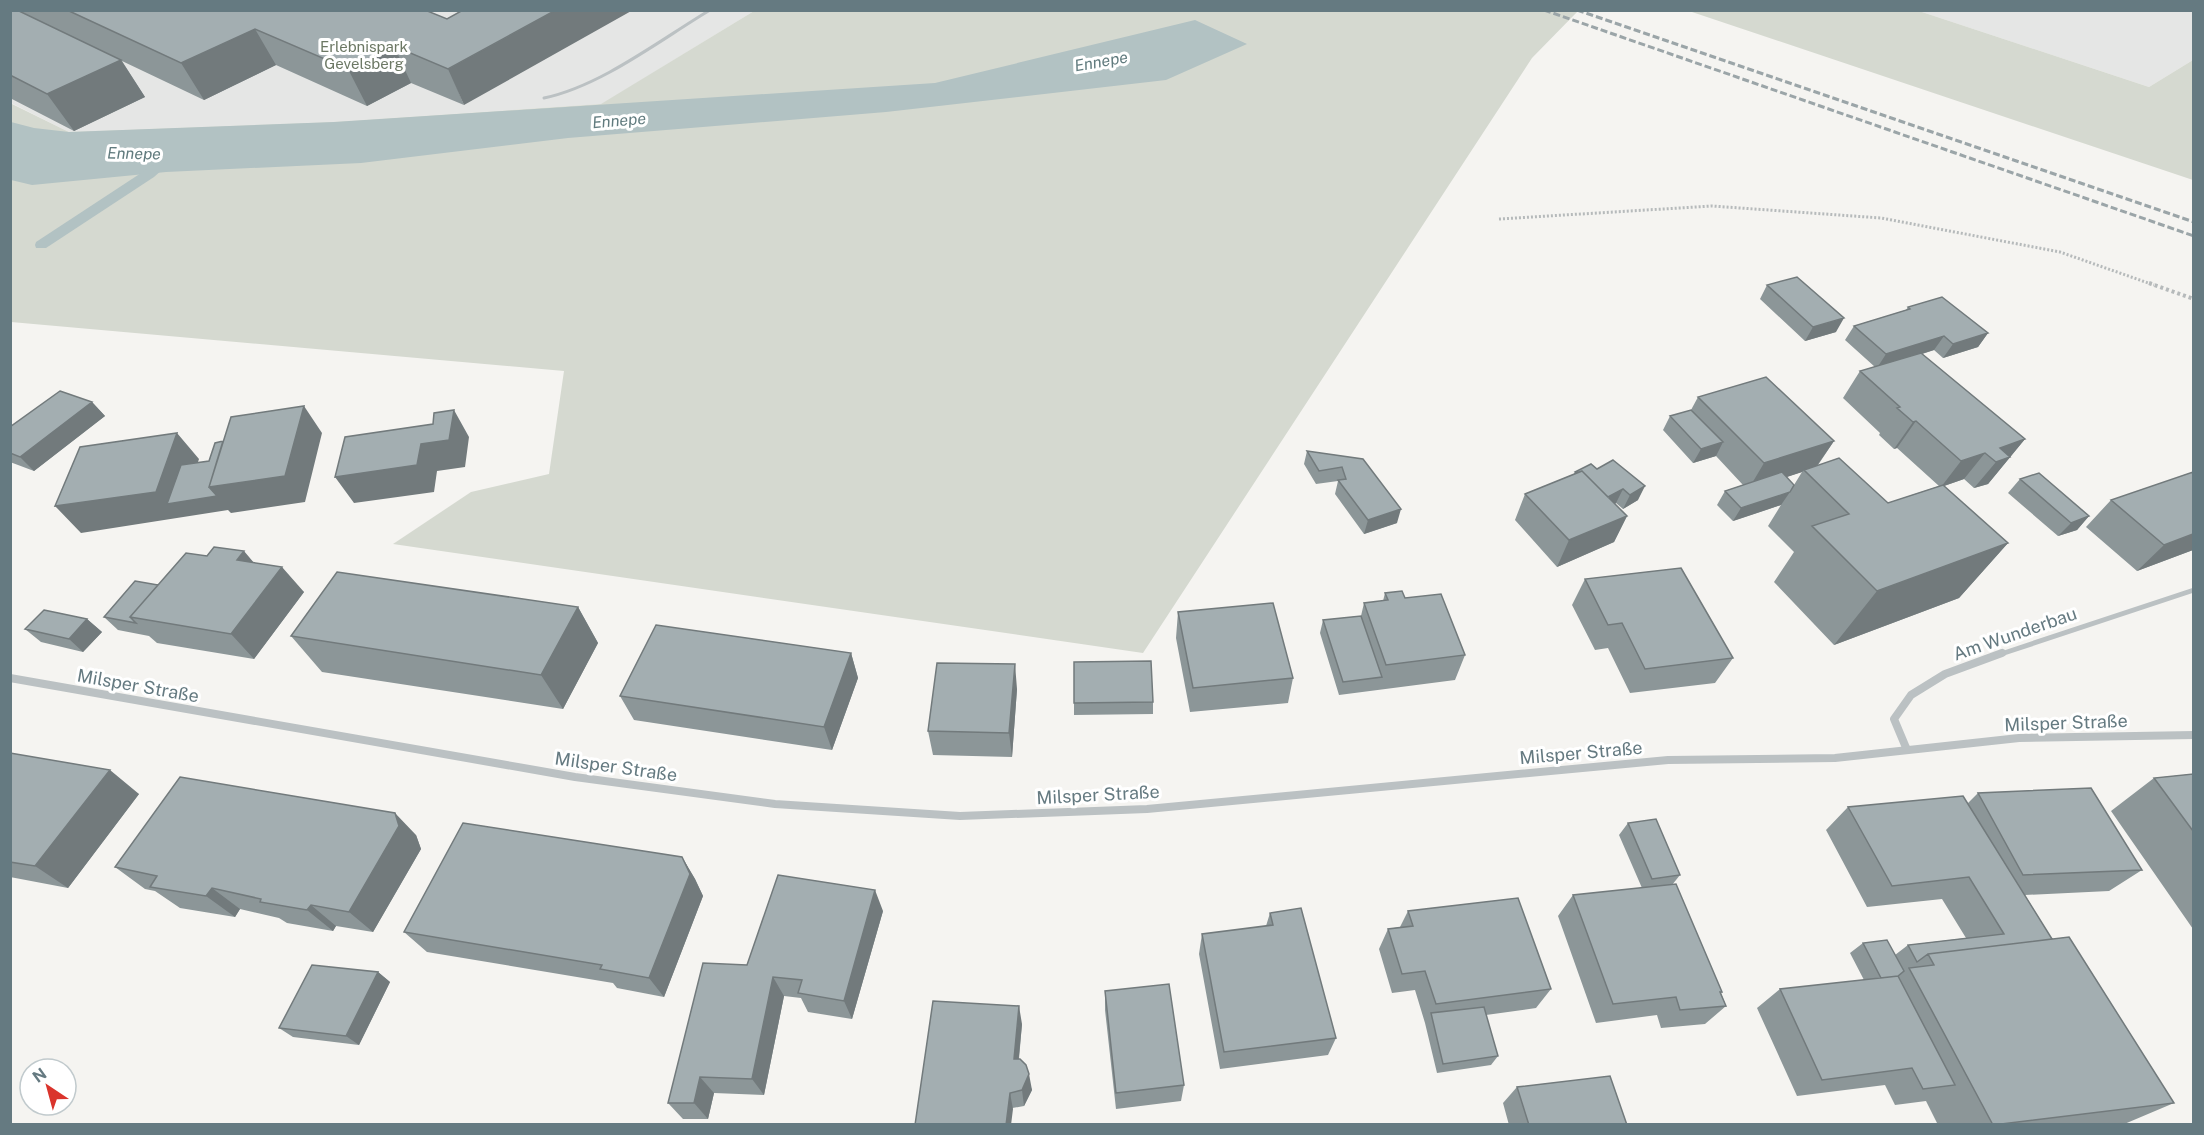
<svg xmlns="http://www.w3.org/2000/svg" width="2204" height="1135" viewBox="0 0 2204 1135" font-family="'Public Sans',sans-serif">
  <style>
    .built { fill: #e5e6e5 }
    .green { fill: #d5d9d0 }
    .water { fill: #b2c2c3 }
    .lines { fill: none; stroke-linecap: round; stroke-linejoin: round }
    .stream { fill: #b2c2c3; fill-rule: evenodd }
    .path-far1 { stroke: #b6babb; stroke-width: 3; stroke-dasharray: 2 2; stroke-linecap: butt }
    .path { stroke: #b6babb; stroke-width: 4; stroke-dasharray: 3 3; stroke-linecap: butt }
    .lane { stroke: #bbc1c3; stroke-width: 3 }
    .street-far1 { stroke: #bbc1c3; stroke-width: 5 }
    .street { stroke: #bbc1c3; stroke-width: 8 }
    .rail { stroke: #9ba5a8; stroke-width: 3; stroke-dasharray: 7 3; stroke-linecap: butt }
    .wall { fill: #8c9698; fill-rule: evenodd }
    .shaded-wall { fill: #727a7c }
    .building { fill: #a3aeb1; stroke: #727a7c; stroke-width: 1.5 }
    .labels { text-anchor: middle; stroke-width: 6; stroke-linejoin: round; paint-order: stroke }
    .far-park-label { font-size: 15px; fill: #6c7864; stroke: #fff }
    .far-water-label { font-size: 16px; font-style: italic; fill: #617b7e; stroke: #fff }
    .street-label { font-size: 18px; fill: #657a81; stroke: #fff }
  </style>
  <rect width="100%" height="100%" fill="#f5f4f1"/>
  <path class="built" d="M10 11H754L602 104 334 122 69 132 11 103Z
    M1919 11H2193V60L2149 87Z"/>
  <path class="green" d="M754 11H1578L1532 58 1143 653 393 544 471 492 549 474 564 371 11 322 10 103 69 132 334 122 601 104Z
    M1689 11H1919L2149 87 2193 60V180Z"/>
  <path class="water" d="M1195 20 1247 44 1166 80 886 112 568 138 361 163 166 172 32 185 11 180V122L34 128 69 132 334 122 935 83Z"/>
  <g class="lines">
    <path class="stream" d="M167 156 173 160 154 177 46 248H36L35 245 36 242Z"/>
    <path class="path-far1" d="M1499 219 1712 206 1881 218 2060 252 2154 285"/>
    <path class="path" d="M2149 283 2194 299"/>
    <path class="lane" d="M544 98C601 86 660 40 710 10"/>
    <path class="street-far1" d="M1998 655 2194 590"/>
    <path class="street" d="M10 678 575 777 775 804 960 816 1147 809 1668 760 1835 758 2019 738 2194 735
      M1907 750 1894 719 1911 695 1945 674 2002 653"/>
    <path class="rail" d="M1544 10 2194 236
      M1577 10 2194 222"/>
  </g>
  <path class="wall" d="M10 10H425L464 105 411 83 367 106 276 65 204 100 122 61 145 97 74 131 10 98Z
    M1767 285 1836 332 1805 341 1760 299Z
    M1908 307 1988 333 1978 347 1943 358 1934 350 1922 354 2025 439 1988 484 1974 488 1964 479 1944 486 2008 543 1959 598 1834 645 1774 582 1794 552 1768 526 1781 505 1733 521 1717 505 1725 491 1743 485 1716 456 1693 463 1663 430 1670 416 1691 410 1698 397 1834 441 1818 465 1888 503 1939 486 1897 448 1894 449 1879 435 1880 433 1843 398 1860 371 1875 367 1845 340 1854 326 1906 310ZM1802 472 1794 485 1786 477Z
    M92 402 105 416 34 471 10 462V427Z
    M1307 451 1363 459 1397 523 1364 534 1335 494 1338 481 1316 484 1304 464Z
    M1591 464 1638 500 1623 509 1616 503 1615 504 1627 516 1614 542 1557 567 1515 520 1525 494 1574 474 1575 472Z
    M2020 479 2089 516 2077 530 2058 536 2008 493Z
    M2111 500 2193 550 2137 571 2086 527Z
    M254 563 304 592 254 659 157 643 149 636 118 630 104 617 158 585Z
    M1585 579 1733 658 1715 683 1630 693 1608 648 1595 650 1572 605Z
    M1385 593 1405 598 1465 655 1455 680 1339 695 1320 633 1323 620 1361 616 1364 603 1383 601Z
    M578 607 598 643 563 709 322 672 291 636Z
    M1178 612 1293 678 1288 703 1190 712 1176 638Z
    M87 619 102 632 83 652 41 642 25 629Z
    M851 653 858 678 832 750 634 720 620 696Z
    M1017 689 1012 757 933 755 928 731Z
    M1153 702V714L1074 715V703Z
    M10 753 139 794 68 888 10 877Z
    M2193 774V929L2111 811 2154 778Z
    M1978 793 2142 870 2109 891 2025 895 2052 939 2174 1103 2122 1125H1938L1926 1101 1895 1105 1885 1085 1797 1096 1757 1008 1780 989 1864 980 1850 953 1863 943 1895 955 1908 945 1966 938 1942 899 1867 907 1826 830 1848 807 1968 803Z
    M1628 823 1680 875 1672 885 1722 992 1721 993 1726 1006 1705 1024 1661 1028 1657 1015 1596 1023 1558 916 1573 895 1642 888 1619 835Z
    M416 835 421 849 373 932 336 926 333 931 287 923 279 918 240 909 235 917 180 908 155 891 145 889 115 867Z
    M682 857 695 879 703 896 664 997 617 988 613 983 427 952 404 932Z
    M883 911 852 1019 808 1012 801 998 784 996 764 1095 714 1093 708 1119H683L668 1103 747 965Z
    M1408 911 1551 989 1536 1008 1486 1015 1498 1056 1491 1065 1437 1073 1425 1023 1415 990 1392 993 1379 949 1388 929 1400 927Z
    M1270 913 1336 1038 1328 1055 1220 1069 1199 954 1202 934 1266 926Z
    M378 972 390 982 359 1045 293 1037 279 1028Z
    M1105 991 1184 1085 1181 1101 1116 1109 1105 1010Z
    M1022 1024 1019 1059 1032 1090 1024 1106 915 1125Z
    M1517 1087 1627 1125H1509L1503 1103Z"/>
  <path class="shaded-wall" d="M556 10H633L464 105 448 69Z
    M255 29 276 65 204 100 181 63Z
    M394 46 411 83 367 106 348 69Z
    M121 60 145 97 74 131 47 94Z
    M1844 318 1836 332 1805 341 1813 327Z
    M1988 333 1978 347 1943 358 1953 344Z
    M1944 336 1934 350 1877 368 1886 354Z
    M92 402 105 416 34 471 20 457Z
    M304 406 322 433 305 502 231 513 228 510 81 533 55 506 177 433 199 459 185 501Z
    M454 410 469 437 465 467 437 471 434 492 354 503 335 477 421 444Z
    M1916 421 1897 448 1894 449 1913 422Z
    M2025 439 1988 484 1974 488 1996 462 2000 448Z
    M1834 441 1816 467 1804 470 1802 472 1748 490 1764 463Z
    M1723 442 1716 456 1693 463 1701 449Z
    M1985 453 1964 479 1941 487 1961 461Z
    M1645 486 1638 500 1623 509 1630 495Z
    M1623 489 1616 503 1600 512 1607 498Z
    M1790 492 1781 505 1733 521 1741 508Z
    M1401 509 1397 523 1364 534 1368 520Z
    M1627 516 1614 542 1557 567 1569 540Z
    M2089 516 2077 530 2058 536 2071 523Z
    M2193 534V550L2137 571 2164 545Z
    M2008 543 1959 598 1834 645 1877 591Z
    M244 551 266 577 237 560Z
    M282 567 304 592 254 659 231 634Z
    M578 607 598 643 563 709 541 675Z
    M87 619 102 632 83 652 69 639Z
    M851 653 858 678 832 750 824 727Z
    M1015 664 1017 689 1012 757 1009 733Z
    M110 770 139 794 68 888 35 866Z
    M395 813 416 835 421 849 373 932 349 912Z
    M682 857 695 879 703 896 664 997 649 978Z
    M212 888 240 909 235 917 206 896Z
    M875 890 883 911 852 1019 844 1001Z
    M311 905 336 926 333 931 307 910Z
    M378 972 390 982 359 1045 346 1036Z
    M773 977 784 996 764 1095 752 1079Z
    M1019 1006 1022 1024 1017 1076 1014 1059Z
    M1029 1074 1032 1090 1024 1106 1022 1090Z
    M700 1077 714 1093 708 1119 694 1103Z
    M1010 1093 1013 1109 1011 1125H1006Z"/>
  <path class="building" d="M10 10H17L121 60 47 94 10 75Z
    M67 10H425L447 19 463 10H556L448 69 394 46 348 69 255 29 181 63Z
    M1797 277 1844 318 1813 327 1767 285Z
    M1942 297 1988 333 1953 344 1944 336 1886 354 1854 326 1910 309 1908 307Z
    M1921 353 2025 439 2000 448 2010 457 1996 462 1985 453 1961 461 1916 421 1913 422 1897 408 1900 407 1860 371Z
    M1766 377 1834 441 1764 463 1698 397Z
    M60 391 92 402 20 457 10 453V427Z
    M304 406 285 476 209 487 231 417Z
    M454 410 449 440 421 444 417 465 335 477 345 437 433 424 434 413Z
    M1691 410 1723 442 1701 449 1670 416Z
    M177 433 156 492 55 506 80 447Z
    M223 441 209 487 217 496 167 504 181 465 209 461 215 443Z
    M1307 451 1363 459 1401 509 1368 520 1338 480 1346 479 1342 467 1319 471Z
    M1839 458 1888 503 1943 485 2008 543 1877 591 1812 526 1849 514 1804 470Z
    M1613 460 1645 486 1630 495 1623 489 1608 497 1582 471 1576 473 1575 472 1591 464 1597 469Z
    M1582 471 1627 516 1569 540 1525 494Z
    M1782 472 1794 485 1790 492 1741 508 1725 491Z
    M2193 472V534L2164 545 2111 500Z
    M2039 473 2089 516 2071 523 2020 479Z
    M214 547 244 551 237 560 282 567 231 634 130 617 186 553 207 556Z
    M1681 568 1733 658 1645 669 1622 623 1608 625 1585 579Z
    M337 572 578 607 541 675 291 636Z
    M135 581 158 585 130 617 136 623 104 617Z
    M1402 591 1405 598 1441 594 1465 655 1386 665 1364 603 1388 600 1385 593Z
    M1273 603 1293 678 1193 688 1178 612Z
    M44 610 87 619 69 639 25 629Z
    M1361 616 1382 677 1343 682 1323 620Z
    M656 625 851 653 824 727 620 696Z
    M1151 661 1153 702 1074 703V662Z
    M937 663 1015 664 1009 733 928 731Z
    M10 753 110 770 35 866 10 862Z
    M2193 774V831L2154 778Z
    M180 777 395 813 399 826 349 912 311 905 307 910 260 902 261 899 212 888 206 896 150 887 157 876 115 867Z
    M2091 788 2142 870 2023 875 1978 793Z
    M1963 796 2052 939 1928 954 1917 962 1908 945 2004 934 1969 877 1892 886 1848 807Z
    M1656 819 1680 875 1652 879 1628 823Z
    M463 823 682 857 690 874 649 978 600 969 602 965 404 932Z
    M778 875 875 890 844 1001 798 993 802 980 773 977 752 1079 700 1077 694 1103H668L703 963 747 965Z
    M1676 884 1722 992H1720L1726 1006 1680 1010 1676 997 1613 1004 1573 895Z
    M1518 898 1551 989 1436 1004 1425 971 1402 974 1388 929 1413 926 1408 911Z
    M1301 908 1336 1038 1224 1052 1202 934 1273 925 1270 913Z
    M2069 937 2174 1103 1993 1125 1909 968 1934 965 1928 954Z
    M1887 940 1904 971 1898 976 1881 978 1863 943Z
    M312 965 378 972 346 1036 279 1028Z
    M1898 976 1955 1085 1923 1089 1912 1068 1822 1080 1780 989Z
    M1169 984 1184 1085 1116 1093 1105 991Z
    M933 1001 1019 1006 1014 1059H1020L1026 1065 1029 1074 1022 1090 1010 1093 1006 1125H915Z
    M1484 1007 1498 1056 1443 1064 1431 1013Z
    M1610 1076 1627 1125H1529L1517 1087Z"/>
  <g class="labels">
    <g class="far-park-label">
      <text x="364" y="52">Erlebnispark<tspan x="364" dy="17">Gevelsberg</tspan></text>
    </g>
    <g class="far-water-label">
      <text transform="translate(1101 61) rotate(-10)" y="6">Ennepe</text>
      <text transform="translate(619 120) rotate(-5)" y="6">Ennepe</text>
      <text transform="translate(134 153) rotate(1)" y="6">Ennepe</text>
    </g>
    <g class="street-label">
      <text transform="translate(2015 634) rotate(-19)" y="6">Am Wunderbau</text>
      <text transform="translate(138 686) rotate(10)" y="6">Milsper Straße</text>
      <text transform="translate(2066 723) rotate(-2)" y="6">Milsper Straße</text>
      <text transform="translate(1581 753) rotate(-5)" y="6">Milsper Straße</text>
      <text transform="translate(616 767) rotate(8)" y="6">Milsper Straße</text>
      <text transform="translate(1098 795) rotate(-3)" y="6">Milsper Straße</text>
    </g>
  </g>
  <rect width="2204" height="1135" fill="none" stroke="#657a81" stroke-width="24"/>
  <g transform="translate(48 1087) rotate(324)"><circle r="28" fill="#ffffff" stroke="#c1cacd" stroke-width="1.5"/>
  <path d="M0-4.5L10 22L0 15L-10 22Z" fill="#da342c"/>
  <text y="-9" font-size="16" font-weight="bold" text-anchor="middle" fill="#657a81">N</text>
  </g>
</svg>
